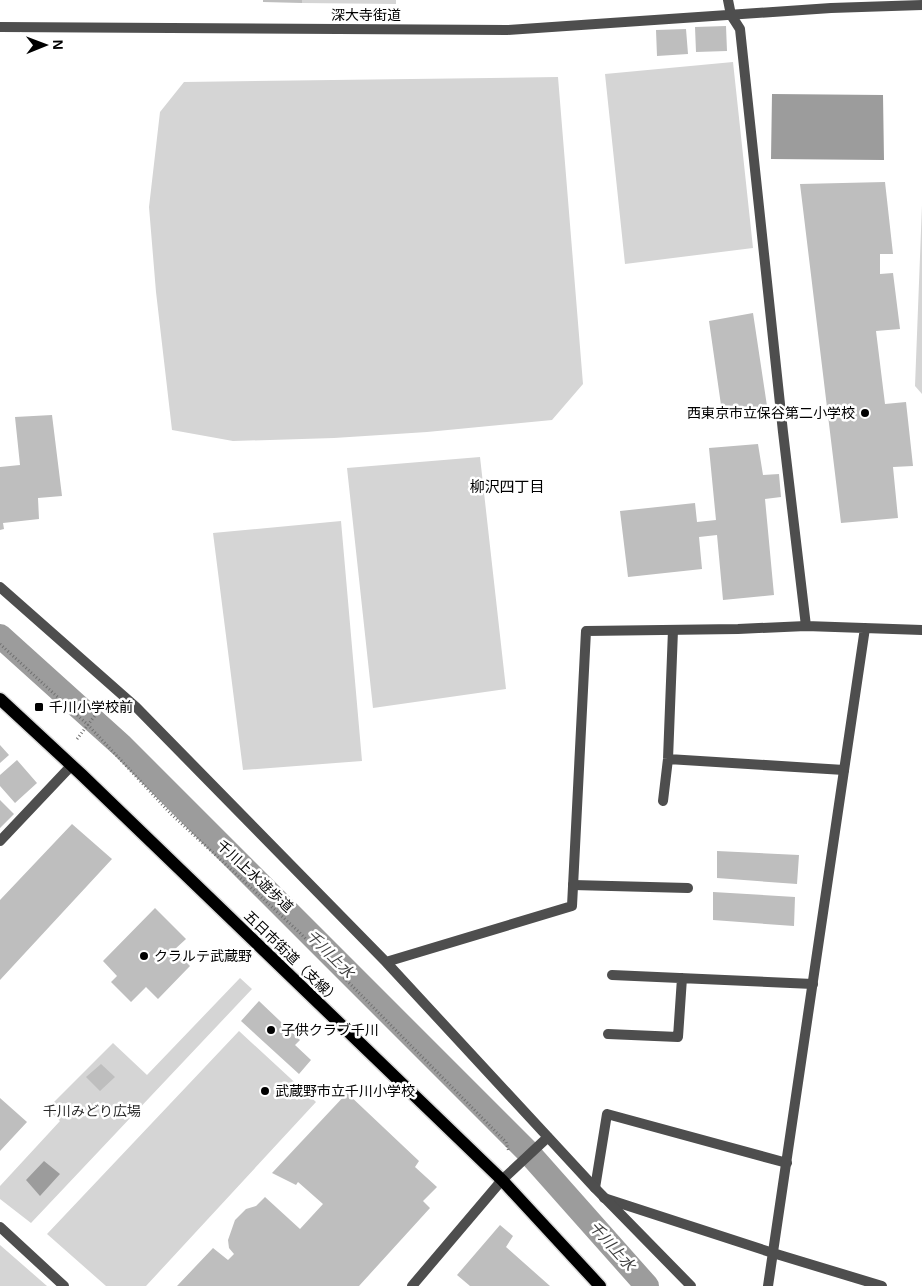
<svg xmlns="http://www.w3.org/2000/svg" width="922" height="1286" viewBox="0 0 922 1286" font-family="Arial,'Noto Sans JP',sans-serif">
  <style>
    .green { fill: #d5d5d5 }
    .water { fill: #9c9c9c }
    .lines { fill: none; stroke-linecap: round; stroke-linejoin: round }
    .canal { stroke: #9c9c9c; stroke-width: 24 }
    .building { fill: #bebebe }
    .primary-casing { stroke: #dbdbdb; stroke-width: 15 }
    .path { stroke: #707070; stroke-width: 3; stroke-dasharray: 1 2.5; stroke-linecap: butt }
    .service { stroke: #4e4e4e; stroke-width: 10 }
    .minor { stroke: #4e4e4e; stroke-width: 10 }
    .tertiary { stroke: #4e4e4e; stroke-width: 10 }
    .primary { stroke: #000; stroke-width: 12 }
    .poi-dot { fill: #000; stroke: #fff; stroke-width: 2 }
    .labels { text-anchor: middle; stroke-width: 5; stroke-linejoin: round; paint-order: stroke }
    .street-label { font-size: 14px; fill: #000; stroke: #fff }
    .poi-label { font-size: 14px; fill: #000; stroke: #fff; text-anchor: start }
    .park-label { font-size: 14px; fill: #2c2c2c; stroke: #fff }
    .neighbourhood-label { font-size: 15px; fill: #000; stroke: #fff }
    .water-label { font-size: 15px; font-style: italic; fill: #3d3d3d; stroke: #fff }
  </style>
  <rect width="100%" height="100%" fill="#fff"/>
  <path class="green" d="M302 0H396V4L302 3Z
    M733 62 753 248 625 264 605 74Z
    M558 77 583 384 552 420 427 432 334 438 233 441 172 430 156 292 149 207 160 112 184 82Z
    M922 205V394L915 386Z
    M480 457 506 689 373 708 347 468Z
    M341 521 362 761 243 770 213 533Z
    M240 978 252 989 31 1223 0 1199V1186L60 1121 47 1109 113 1043 147 1075Z
    M239 1031 316 1102 146 1286H106L47 1234Z
    M0 1245 47 1286H0Z"/>
  <path class="water" d="M772 94 883 95 884 160 771 159Z
    M44 1161 60 1174 40 1196 26 1180Z"/>
  <g class="lines">
    <path class="canal" d="M0 636 122 746 528 1152 647 1286"/>
  </g>
  <path class="building" d="M263 0H302V3L263 2Z
    M726 26 727 51 696 52 695 27Z
    M686 29 688 54 657 56 656 30Z
    M885 182 893 254H880V274L893 273 900 329 876 331 885 404 906 402 913 466 893 467 898 518 841 523 800 184Z
    M753 313 767 406 722 412 709 321Z
    M52 415 62 496 38 498 39 519 3 523 4 529 0 530V467L20 465 15 417Z
    M758 444 763 475 779 474 781 497 765 499 774 595 723 600 717 535 699 537 702 569 628 577 620 511 695 503 697 522 716 520 709 448Z
    M0 745 9 755 0 763Z
    M17 760 37 783 15 803 0 786V775Z
    M0 800 14 814 0 828Z
    M72 824 112 859 0 980V900Z
    M717 851 799 855 797 884 717 878Z
    M713 892 795 897 794 926 713 920Z
    M155 908 186 939 174 950 190 966 158 999 146 987 131 1002 111 982 117 976 103 961Z
    M259 1001 300 1040 295 1045 311 1060 299 1074 241 1021Z
    M101 1064 115 1077 100 1091 86 1077Z
    M347 1093 419 1161 415 1167 437 1187 423 1201 430 1208 359 1286H177L213 1248 228 1260 234 1254 229 1248 228 1240 235 1220 246 1209 256 1206 265 1197 300 1229 323 1204 298 1182 296 1185 272 1173Z
    M0 1098 27 1122 0 1151Z
    M500 1225 513 1236 506 1247 550 1286H470L457 1275Z"/>
  <g class="lines">
    <g class="primary-casing">
      <path id="primary" d="M0 699 82 775 502 1180 600 1286"/>
    </g>
    <path class="path" d="M0 644 88 725 171 814 299 932 506 1142 509 1152
      M77 739 107 700"/>
    <path class="service" d="M668 759 844 770
      M663 801 668 759 673 630
      M573 885 688 888
      M612 975 813 984
      M608 1034 678 1037 682 978
      M595 1188 607 1114 787 1163
      M604 1198 773 1253"/>
    <path class="minor" d="M728 0 731 15 740 29 783 432 806 626
      M0 27 507 30 831 8 922 5
      M0 587 136 707 386 962 595 1188 691 1286
      M0 841 71 766
      M386 962 572 906 586 631 738 629 806 626 922 630
      M502 1180 548 1137
      M0 1227 64 1286
      M773 1253 882 1286
      M768 1286 865 628"/>
    <path class="tertiary" d="M412 1286 502 1180"/>
    <use href="#primary" class="primary"/>
  </g>
  <g class="poi-dot">
    <circle cx="865" cy="413" r="5"/>
    <rect x="34" y="702" width="10" height="10" rx="2.5"/>
    <circle cx="144" cy="956" r="5"/>
    <circle cx="271" cy="1030" r="5"/>
    <circle cx="265" cy="1091" r="5"/>
  </g>
  <g class="labels">
    <g class="street-label">
      <text x="366" y="20">深大寺街道</text>
      <text transform="translate(255 876) rotate(43)" y="5">千川上水遊歩道</text>
      <text transform="translate(292 957) rotate(44)" y="5">五日市街道（支線）</text>
    </g>
    <g class="poi-label">
      <text x="855" y="418" text-anchor="end">西東京市立保谷第二小学校</text>
      <text x="49" y="712">千川小学校前</text>
      <text x="154" y="961">クラルテ武蔵野</text>
      <text x="281" y="1035">子供クラブ千川</text>
      <text x="275" y="1096">武蔵野市立千川小学校</text>
    </g>
    <g class="park-label">
      <text x="92" y="1116">千川みどり広場</text>
    </g>
    <g class="neighbourhood-label">
      <text x="507" y="492">柳沢四丁目</text>
    </g>
    <g class="water-label">
      <text transform="translate(330 954) rotate(45)" y="5">千川上水</text>
      <text transform="translate(612 1246) rotate(48)" y="5">千川上水</text>
    </g>
  </g>
  <g transform="translate(45 45) rotate(89)" stroke="#ffffff" stroke-width="4" paint-order="stroke">
  <path d="M0-4L9 19L0 12L-9 19Z" fill="#000000"/>
  <text y="-8" font-size="14" font-weight="bold" text-anchor="middle" fill="#000000">N</text>
  </g>
</svg>
